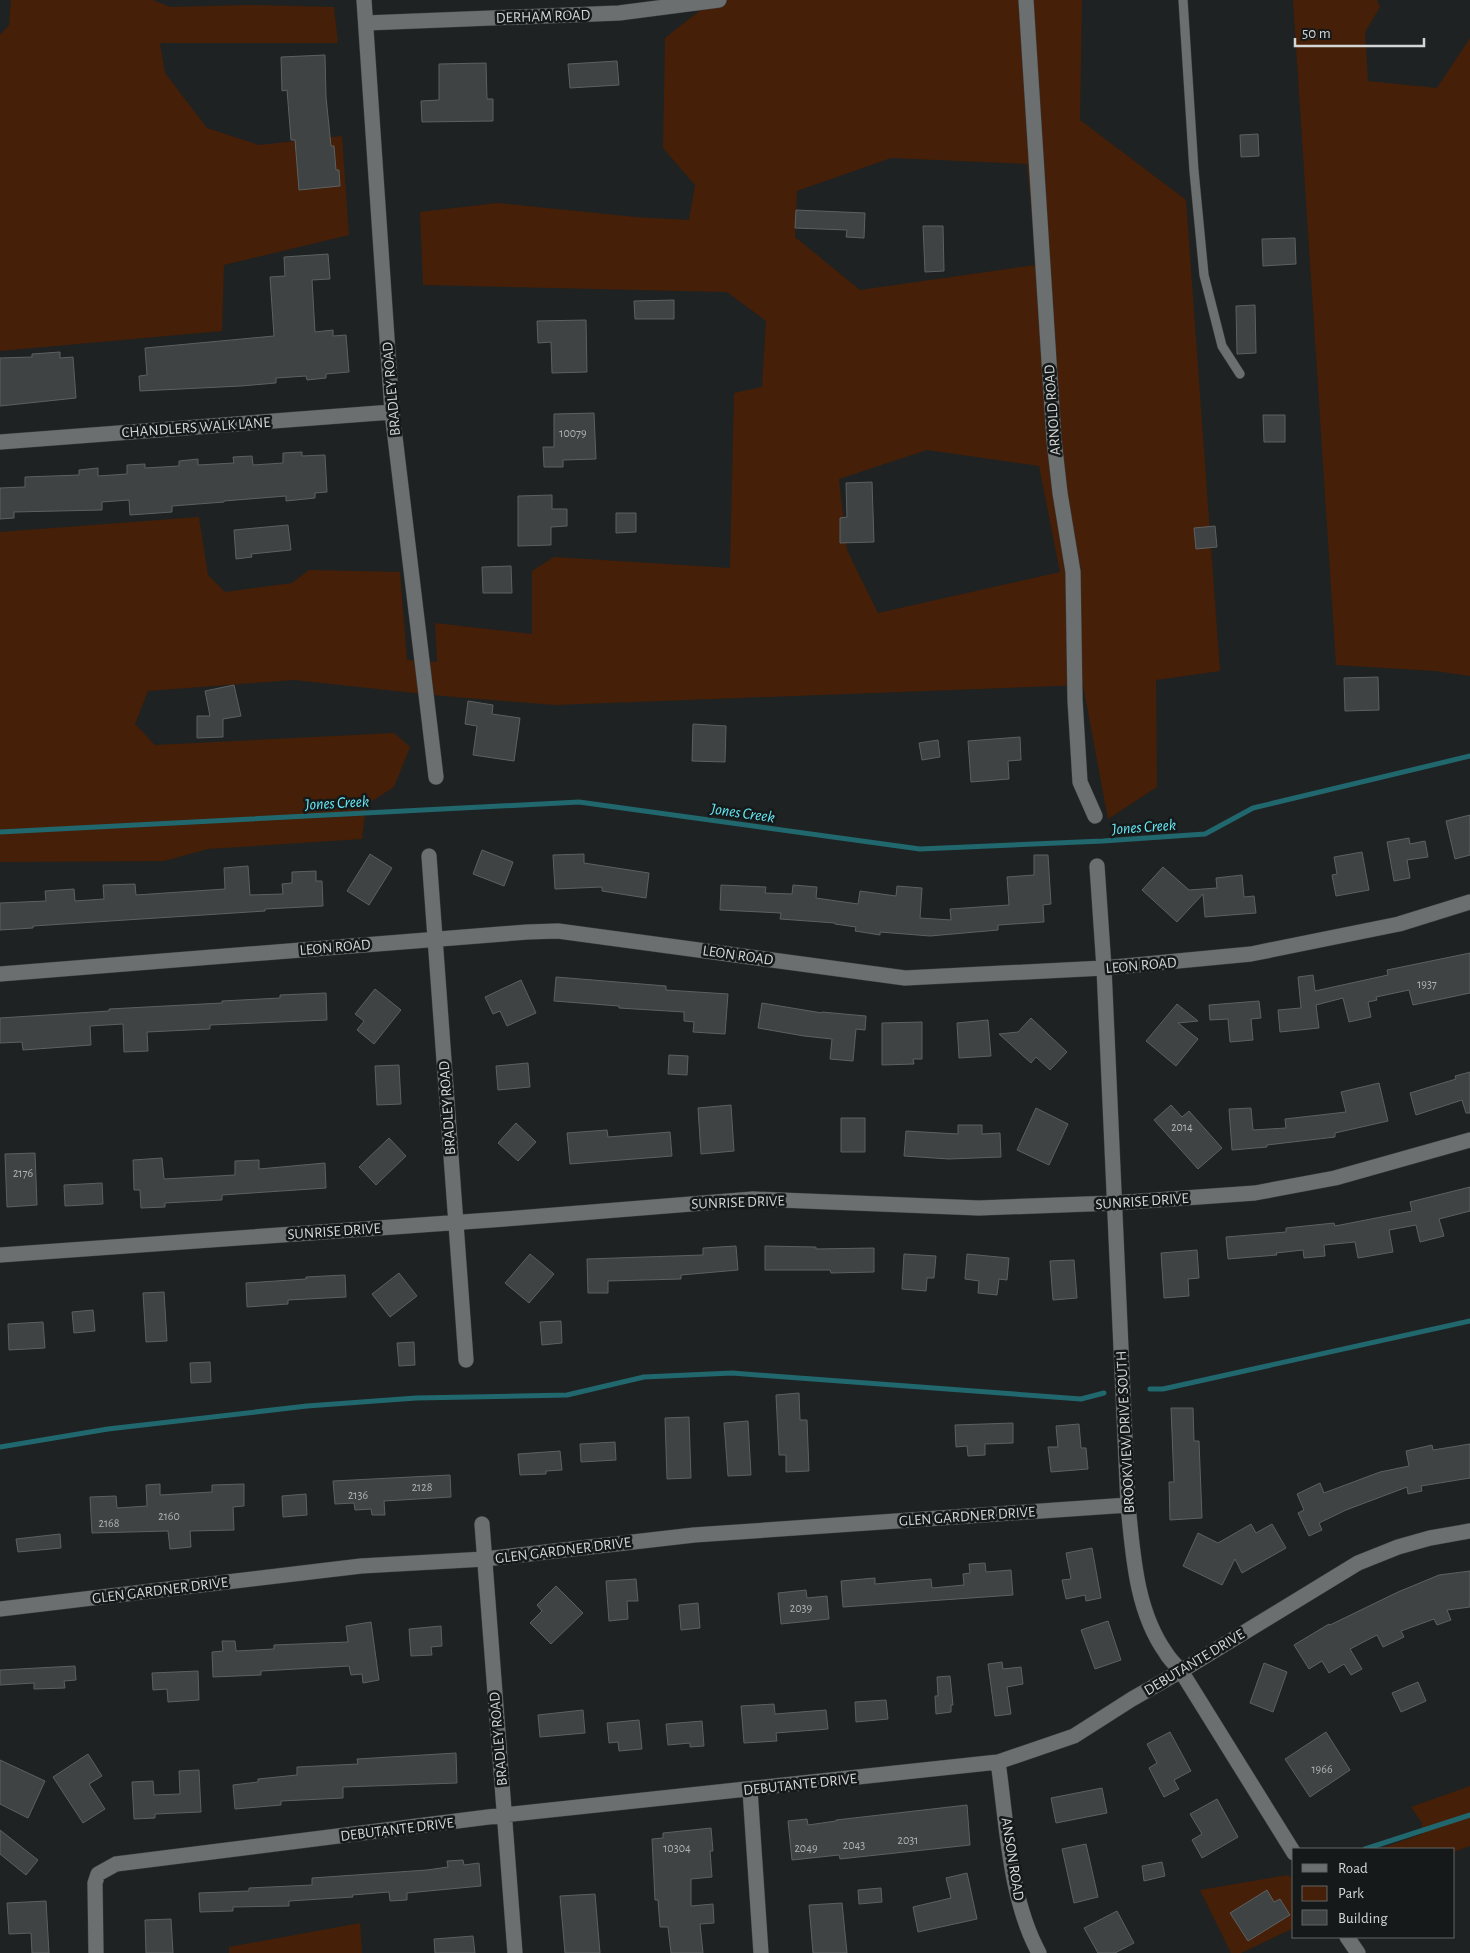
<svg xmlns="http://www.w3.org/2000/svg" width="1470" height="1953" viewBox="0 0 1470 1953" font-family="'Alegreya Sans',sans-serif">
  <style>
    .green { fill: #451f07; fill-rule: evenodd }
    .lines { fill: none; stroke-linecap: round; stroke-linejoin: round }
    .stream { stroke: #20676e; stroke-width: 5 }
    .building { fill: #404344; stroke: #5d6061 }
    .service-casing { stroke: #3a3c3c; stroke-width: 10 }
    .minor-casing { stroke: #3a3c3c; stroke-width: 16 }
    .service { stroke: #6b6f70; stroke-width: 9 }
    .minor { stroke: #6b6f70; stroke-width: 15 }
    .labels { text-anchor: middle; stroke-width: 5; stroke-linejoin: round; paint-order: stroke }
    .number-label { font-size: 12px; fill: #afb1b2 }
    .street-label { font-size: 15px; fill: #d4d6d6; stroke: #161919 }
    .water-label { font-size: 16px; font-style: italic; fill: #63e8f6; stroke: #161919 }
  </style>
  <rect width="100%" height="100%" fill="#1f2222"/>
  <path class="green" d="M11 0H153L170 7 249 5 334 7 338 43H160L165 73 207 128 259 145 342 136 349 235 224 265 222 331 0 351V35L9 25Z
    M716 0H1082L1080 120 1186 200 1220 671 1156 680 1157 787 1108 819 1083 685 555 705 443 696 294 680 148 691 135 724 155 745 394 733 410 747 394 787 366 805 362 839 208 849 164 861 0 862V532L199 517 208 575 225 592 292 583 309 570 400 572 407 660 437 662 435 623 532 634V571L554 557 730 568 734 393 762 387 766 321 727 292 423 285 420 212 497 203 635 217 689 220 695 185 663 148 665 38 712 1ZM891 158 1027 164 1036 265 860 290 795 237 797 191ZM927 450 1039 466 1060 572 878 613 847 550 839 479Z
    M1293 0H1377L1380 7 1365 32 1368 81 1437 88 1470 38V676L1435 671 1336 665Z
    M1470 1786V1846L1454 1852V1849H1379L1422 1834V1823L1411 1807Z
    M1288 1875 1294 1880V1928L1241 1953H1231L1200 1890Z
    M360 1923 362 1953H229V1947Z"/>
  <g class="lines">
    <path class="stream" d="M0 832 579 802 920 849 1103 841 1205 834 1253 808 1470 756
      M1150 1389H1163L1470 1321
      M0 1447 108 1429 307 1406 416 1398 567 1395 644 1377 732 1373 1081 1399 1104 1393
      M1365 1849 1470 1815"/>
  </g>
  <path class="building" d="M325 55 326 97 331 146H334L336 170H339L340 186 299 190 295 140H291L287 90 282 91 281 57Z
    M617 61 619 85 570 88 568 64Z
    M486 63 487 99H493V121L422 122 421 101 439 100V64Z
    M1258 134 1259 156 1241 157 1240 135Z
    M796 210 865 213 864 238 846 237 847 230 795 228Z
    M923 226H943L944 271 925 272Z
    M1295 238 1296 264 1263 266 1262 239Z
    M328 254 330 279 312 280 315 332 333 330V336L346 335 349 372 326 374V378L307 380 306 376 276 378V383L241 386 140 391 139 376 147 375 145 348 274 336 270 277 285 276 284 257Z
    M674 300V319H635L634 301Z
    M1255 305 1256 353 1237 354 1236 306Z
    M586 320 587 372 552 373 551 342 538 343 537 321Z
    M60 352V358L73 357 76 398 0 406V358L32 357V354Z
    M594 413 596 459 563 460V467H544L543 447H554V414Z
    M1263 415H1285V442H1264Z
    M302 452V456L325 455 327 492 315 493V498L286 501V496L224 501V502L172 506V512L130 515 129 500 102 502V510L14 512V518L0 519V488L25 487V477L79 475V470L98 468V476L127 474V465L145 464V468L179 466V461L198 459V465L234 463 233 457 252 456 253 465 283 463V453Z
    M872 482 874 542 840 543V518L847 517 846 483Z
    M552 495V509H567V526L551 527V545L518 546V496Z
    M616 513H636V532L616 533Z
    M288 525 291 550 251 554 252 557 236 559 234 530Z
    M1215 526 1217 547 1196 549 1194 528Z
    M511 566 512 593H483L482 567Z
    M1378 677 1379 710 1345 711 1344 678Z
    M234 685 241 716 223 719V737L197 738V716H210L205 691Z
    M468 701 493 705 492 714 520 718 514 761 473 755 477 726 465 724Z
    M693 724 726 726 725 762 692 761Z
    M1020 737 1021 760 1008 761 1009 779 971 782 968 741Z
    M938 740 940 757 922 760 919 743Z
    M1470 815V855L1455 859 1446 821Z
    M1409 838 1410 844 1425 841 1428 857 1407 860 1410 878 1394 881 1387 842Z
    M482 850 513 862 504 886 473 874Z
    M1362 852 1369 890 1336 896 1332 875 1337 874 1334 857Z
    M370 854 392 868 369 905 347 891Z
    M584 854V863L649 873 646 898 602 891V887L555 889 553 855Z
    M1034 855H1048L1051 904 1043 905 1044 922 998 925V930L930 936 880 932V935L855 931 856 927 835 924V923L780 919 781 913 720 910 721 885 766 887 765 893 792 894 793 885 817 887 816 898 858 904 860 891 896 896 897 886 922 888 920 918 951 920 950 909 1009 905 1007 877 1034 875Z
    M248 866 250 895 283 894 282 884 292 883V872L316 871V881H322L323 906 265 909V911L33 926V928L0 930V903L46 901 45 891 74 889 75 901 104 899 103 885 135 884 136 895 225 889 224 868Z
    M1163 867 1189 890 1217 888 1216 878 1242 875 1244 897 1254 896 1256 913 1205 917 1203 894 1177 922 1142 890Z
    M1470 953V993L1413 1005 1409 990 1376 997 1377 1000 1368 1002 1371 1017 1349 1022 1343 998 1316 1005 1319 1028 1280 1032 1278 1010 1301 1008 1298 977 1313 975 1315 991 1388 975 1387 970Z
    M556 977 666 986V990L728 994 725 1034 693 1032 694 1022 684 1021V1012L619 1008V1006L554 1001Z
    M521 980 536 1013 507 1026 500 1011 493 1014 485 997Z
    M375 989 401 1010 374 1044 357 1030 364 1021 355 1014Z
    M326 993 327 1020 210 1025V1029L147 1032 148 1051 124 1052 123 1024 90 1026 91 1045 23 1050 22 1042 0 1043V1018L109 1011V1009L222 1003V1001L280 998V995Z
    M1259 1001 1261 1018 1251 1019 1253 1040 1230 1042 1228 1019 1210 1020 1209 1005Z
    M762 1003 822 1013V1012L866 1016 865 1030 856 1029 853 1061 830 1059 832 1039 804 1036 758 1028Z
    M1177 1004 1198 1021 1178 1023 1198 1039 1176 1066 1146 1041Z
    M1031 1018 1067 1052 1050 1070 1036 1057 1031 1063 999 1034 1018 1032Z
    M988 1020 991 1056 959 1058 957 1023Z
    M922 1022V1059H913L914 1064 882 1065V1023Z
    M669 1055 688 1056 687 1075 668 1074Z
    M528 1063 530 1087 498 1090 496 1066Z
    M399 1065 401 1104 377 1105 375 1066Z
    M1470 1072V1113H1466L1462 1100 1416 1115 1410 1093 1456 1079 1455 1076Z
    M1379 1083 1388 1121 1335 1133V1137L1267 1145V1147L1232 1150 1229 1109 1251 1108 1253 1130 1286 1128 1285 1119 1346 1112 1341 1092Z
    M731 1105 734 1151 701 1154 698 1108Z
    M1171 1105 1182 1117 1189 1111 1222 1148 1198 1169 1154 1120Z
    M1036 1108 1068 1124 1049 1165 1017 1150Z
    M841 1118H865V1152H841Z
    M516 1123 536 1142 518 1161 498 1143Z
    M958 1125H982V1134L1000 1133 1001 1157 949 1159 904 1156 906 1131 958 1134Z
    M607 1130 608 1137 670 1132 672 1156 570 1164 567 1133Z
    M389 1138 406 1156 376 1185 359 1167Z
    M35 1153 37 1205 7 1207 5 1154Z
    M162 1158 164 1179 235 1175V1161L259 1160V1169L325 1163 326 1188 222 1195V1200L165 1203V1207L141 1208 140 1190H134L133 1160Z
    M102 1183 103 1204 65 1206 64 1185Z
    M1470 1187V1211L1439 1219 1444 1236 1420 1242 1416 1225 1389 1230 1393 1252 1358 1258 1355 1242 1324 1245 1325 1256 1304 1258 1303 1250 1276 1253 1277 1255 1228 1259 1226 1237 1286 1232V1228L1334 1223 1335 1226 1412 1211 1410 1202Z
    M736 1246 738 1270 681 1275V1279L608 1281V1293H588L587 1259 703 1255V1248Z
    M765 1246 816 1247V1249L874 1248V1272L831 1273 830 1270H765Z
    M1197 1250 1199 1278 1188 1279 1189 1296 1164 1298 1161 1253Z
    M530 1254 554 1274 529 1303 505 1283Z
    M904 1254 936 1256 934 1278H927L926 1291 902 1289Z
    M967 1254 1009 1258 1007 1280 999 1279 997 1295 978 1293 979 1281 965 1279Z
    M1074 1260 1077 1298 1053 1300 1050 1261Z
    M399 1273 417 1296 390 1317 372 1294Z
    M345 1275 346 1297 288 1300V1304L247 1307 246 1283 306 1279V1277Z
    M164 1292 167 1341 146 1342 143 1293Z
    M93 1310 95 1331 74 1333 72 1312Z
    M561 1321 562 1343 542 1345 540 1322Z
    M43 1322 45 1348 9 1350 8 1324Z
    M414 1342 415 1365 399 1366 397 1343Z
    M210 1362 211 1382 191 1383 190 1363Z
    M799 1393 800 1420H807L809 1471 786 1472V1455H779L776 1395Z
    M1171 1408H1193L1194 1441H1199L1202 1518 1170 1520 1169 1482H1174Z
    M689 1417 691 1478 667 1479 665 1418Z
    M748 1421 751 1475 728 1476 724 1423Z
    M1013 1423V1443L985 1444V1455L968 1456 967 1446 956 1447 955 1425Z
    M1079 1424 1081 1448H1086L1088 1469 1051 1472 1048 1447H1058L1056 1426Z
    M615 1442 616 1460 581 1462 580 1444Z
    M1470 1444V1478L1421 1486 1422 1491 1408 1494 1407 1487 1346 1510 1319 1523 1322 1530 1309 1536 1298 1513 1304 1510 1297 1494 1320 1483 1324 1493 1380 1472 1409 1466 1406 1451 1432 1445 1433 1450Z
    M560 1451 562 1470 546 1471V1474L520 1475 518 1454Z
    M450 1475 451 1497 384 1501 385 1515H372L371 1509 355 1510 354 1503 335 1504 333 1481Z
    M160 1484V1495L212 1492V1485L244 1484V1506L233 1507 234 1530 190 1531 191 1547 170 1549 168 1531 92 1533 90 1497 116 1496 117 1508 147 1506 146 1485Z
    M306 1494 307 1515 283 1517 282 1496Z
    M1251 1524 1256 1533 1272 1524 1286 1548 1242 1573 1235 1559 1222 1585 1183 1566 1198 1533 1218 1543Z
    M60 1534 61 1548 18 1552 16 1539Z
    M1092 1548 1101 1598 1086 1601 1085 1595 1066 1599 1062 1580 1071 1579 1066 1553Z
    M985 1563 986 1572 1011 1570 1013 1595 843 1607 841 1581 875 1578V1584L931 1579 932 1588 964 1585 963 1574 970 1573 969 1564Z
    M1470 1571V1607L1447 1610 1451 1620 1437 1625 1434 1619 1401 1631 1404 1637 1383 1647 1377 1635 1350 1649 1362 1669 1351 1675 1344 1664 1329 1673 1322 1661 1309 1669 1294 1645 1329 1624 1330 1625 1398 1592 1439 1575Z
    M636 1579 638 1601H627L628 1619 609 1621 606 1581Z
    M556 1586 583 1613 551 1644 530 1623 542 1611 537 1605Z
    M806 1590 807 1598 827 1596 829 1619 781 1624 778 1593Z
    M698 1603 700 1628 681 1630 679 1605Z
    M1108 1621 1121 1660 1095 1669 1081 1630Z
    M371 1622 379 1680 363 1683 362 1674 351 1675 349 1666 261 1671V1675L213 1677 212 1652 223 1651 222 1641H235L236 1651 274 1649V1645L348 1642 346 1626Z
    M441 1626 442 1646 431 1647 432 1655 411 1656 409 1629Z
    M1002 1662 1003 1669 1021 1667 1023 1684 1007 1687 1011 1714 995 1716 988 1664Z
    M1264 1663 1287 1672 1273 1712 1250 1703Z
    M75 1666 76 1680 64 1681 65 1688 34 1689V1683L0 1685V1670Z
    M198 1671 199 1700 168 1702 167 1689 153 1690 152 1673Z
    M950 1676 953 1705H951V1712L936 1714 935 1696H938L937 1677Z
    M1418 1682 1426 1701 1401 1712 1392 1693Z
    M886 1700 888 1719 856 1722 855 1702Z
    M774 1704 775 1714 826 1710 828 1729 776 1733 777 1741 744 1743 741 1706Z
    M583 1710 585 1733 540 1737 538 1715Z
    M639 1720 642 1749 619 1751 618 1742 609 1743 607 1723Z
    M702 1721 704 1746 690 1747V1743L668 1745 666 1724Z
    M1170 1732 1191 1771 1174 1780 1179 1789 1164 1797 1149 1768 1157 1763 1147 1744Z
    M1326 1732 1350 1770 1310 1797 1285 1759Z
    M456 1753 457 1783 343 1787V1798L281 1801V1805L235 1809 233 1785 258 1782V1779L297 1775V1767L358 1764 357 1759Z
    M88 1754 102 1776 89 1784 105 1809 83 1823 53 1777Z
    M0 1760 45 1781 28 1818 0 1804Z
    M199 1770 201 1812 155 1814V1818L134 1819 132 1782 153 1781 154 1795 180 1794 179 1771Z
    M1102 1788 1107 1813 1056 1823 1051 1798Z
    M1217 1799 1238 1837 1202 1858 1192 1840 1202 1834 1190 1814Z
    M967 1805 970 1845 840 1859 839 1855 792 1860 788 1821 807 1819 808 1825 836 1821V1820Z
    M711 1828 713 1851H710L712 1877 691 1879V1906L713 1904 714 1923 700 1924 703 1953H671L668 1927H660L658 1900H655L652 1839 663 1838V1833Z
    M0 1830 38 1860 26 1875 0 1854Z
    M1086 1844 1098 1897 1074 1903 1062 1849Z
    M463 1860 464 1865 479 1863 481 1886 407 1893V1900L390 1901 389 1892 352 1895 353 1897 289 1901V1906L233 1907V1911L200 1912 199 1893 249 1891V1888L312 1885V1878L427 1870 448 1867 447 1861Z
    M1162 1862 1165 1876 1144 1881 1142 1866Z
    M967 1873 977 1919 918 1932 913 1907 951 1898 946 1878Z
    M881 1888 882 1902 859 1904 858 1890Z
    M1267 1890 1274 1902 1280 1899 1290 1915 1248 1941 1230 1913Z
    M595 1894 600 1953H565L560 1896Z
    M46 1901 49 1953H32L31 1933 9 1934 7 1903Z
    M842 1903 847 1953H813L809 1905Z
    M1117 1911 1134 1943 1115 1953H1098L1084 1928Z
    M171 1919 173 1953H146L145 1920Z
    M473 1936 475 1953H435L434 1939Z"/>
  <g class="lines">
    <g class="service-casing">
      <path id="service" d="M1183 0 1194 171 1204 275 1222 346 1240 374"/>
    </g>
    <g class="minor-casing">
      <path id="minor" d="M364 0 392 412 436 777
        M1026 0 1054 440 1060 493 1073 572 1075 700 1080 782 1095 816
        M366 23 619 13 719 0
        M0 442 392 412
        M429 856 466 1360
        M1097 866 1104 968 1128 1505C1133 1555 1136 1611 1166 1653 1170 1660 1176 1665 1181 1671L1294 1853
        M0 974 527 932 558 931 905 978 1104 968 1251 954 1399 924 1470 902
        M0 1255 505 1219 753 1199 979 1208 1114 1203 1255 1193 1335 1178 1470 1140
        M482 1524 515 1953
        M0 1609 361 1566 485 1559 694 1535 1128 1505
        M998 1762C1007 1824 1009 1898 1039 1953
        M750 1790 761 1953
        M1347 1937 1358 1953
        M96 1953 95 1883 98 1874 116 1864 504 1815 998 1762 1074 1736 1132 1699 1181 1671 1358 1563 1398 1547 1430 1538 1470 1531"/>
    </g>
    <use href="#service" class="service"/>
    <use href="#minor" class="minor"/>
  </g>
  <g class="labels">
    <g class="number-label">
      <text x="573" y="437">10079</text>
      <text x="1427" y="988">1937</text>
      <text x="1182" y="1131">2014</text>
      <text x="23" y="1177">2176</text>
      <text x="422" y="1491">2128</text>
      <text x="358" y="1499">2136</text>
      <text x="169" y="1520">2160</text>
      <text x="109" y="1527">2168</text>
      <text x="801" y="1612">2039</text>
      <text x="1322" y="1773">1966</text>
      <text x="908" y="1844">2031</text>
      <text x="854" y="1849">2043</text>
      <text x="677" y="1852">10304</text>
      <text x="806" y="1852">2049</text>
    </g>
    <g class="street-label">
      <text transform="translate(543 16) rotate(-2)" y="5">DERHAM ROAD</text>
      <text transform="translate(391 389) rotate(-95)" y="5">BRADLEY ROAD</text>
      <text transform="translate(1052 410) rotate(-94)" y="5">ARNOLD ROAD</text>
      <text transform="translate(196 427) rotate(-4)" y="5">CHANDLERS WALK LANE</text>
      <text transform="translate(335 947) rotate(-5)" y="5">LEON ROAD</text>
      <text transform="translate(738 955) rotate(8)" y="5">LEON ROAD</text>
      <text transform="translate(1141 965) rotate(-5)" y="5">LEON ROAD</text>
      <text transform="translate(447 1108) rotate(-94)" y="5">BRADLEY ROAD</text>
      <text transform="translate(1142 1201) rotate(-4)" y="5">SUNRISE DRIVE</text>
      <text transform="translate(738 1202) rotate(-2)" y="5">SUNRISE DRIVE</text>
      <text transform="translate(334 1231) rotate(-4)" y="5">SUNRISE DRIVE</text>
      <text transform="translate(1125 1432) rotate(-93)" y="5">BROOKVIEW DRIVE SOUTH</text>
      <text transform="translate(967 1516) rotate(-4)" y="5">GLEN GARDNER DRIVE</text>
      <text transform="translate(563 1550) rotate(-7)" y="5">GLEN GARDNER DRIVE</text>
      <text transform="translate(160 1590) rotate(-7)" y="5">GLEN GARDNER DRIVE</text>
      <text transform="translate(1194 1662) rotate(-31)" y="5">DEBUTANTE DRIVE</text>
      <text transform="translate(498 1739) rotate(-95)" y="5">BRADLEY ROAD</text>
      <text transform="translate(800 1784) rotate(-6)" y="5">DEBUTANTE DRIVE</text>
      <text transform="translate(397 1829) rotate(-7)" y="5">DEBUTANTE DRIVE</text>
      <text transform="translate(1013 1859) rotate(81)" y="5">ANSON ROAD</text>
    </g>
    <g class="water-label">
      <text transform="translate(337 802) rotate(-3)" y="6">Jones Creek</text>
      <text transform="translate(743 812) rotate(8)" y="6">Jones Creek</text>
      <text transform="translate(1144 826) rotate(-4)" y="6">Jones Creek</text>
    </g>
  </g>
  <rect x="1292" y="1848" width="162" height="90" fill="#161919" stroke="#626565"/>
  <rect x="1302" y="1864" width="25" height="8" fill="#6b6f70" stroke="#626565"/>
  <text x="1338" y="1873" font-size="15" fill="#d4d6d6">Road</text>
  <rect x="1302" y="1886" width="25" height="15" fill="#451f07" stroke="#626565"/>
  <text x="1338" y="1898" font-size="15" fill="#d4d6d6">Park</text>
  <rect x="1302" y="1910" width="25" height="15" fill="#404344" stroke="#626565"/>
  <text x="1338" y="1923" font-size="15" fill="#d4d6d6">Building</text>
  <path d="M1295 38v8h129v-8" fill="none" stroke="#d4d6d6" stroke-width="2.5"/>
  <text x="1302" y="38" font-size="15" fill="#d4d6d6" stroke="#161919" stroke-width="4" paint-order="stroke">50 m</text>
</svg>
